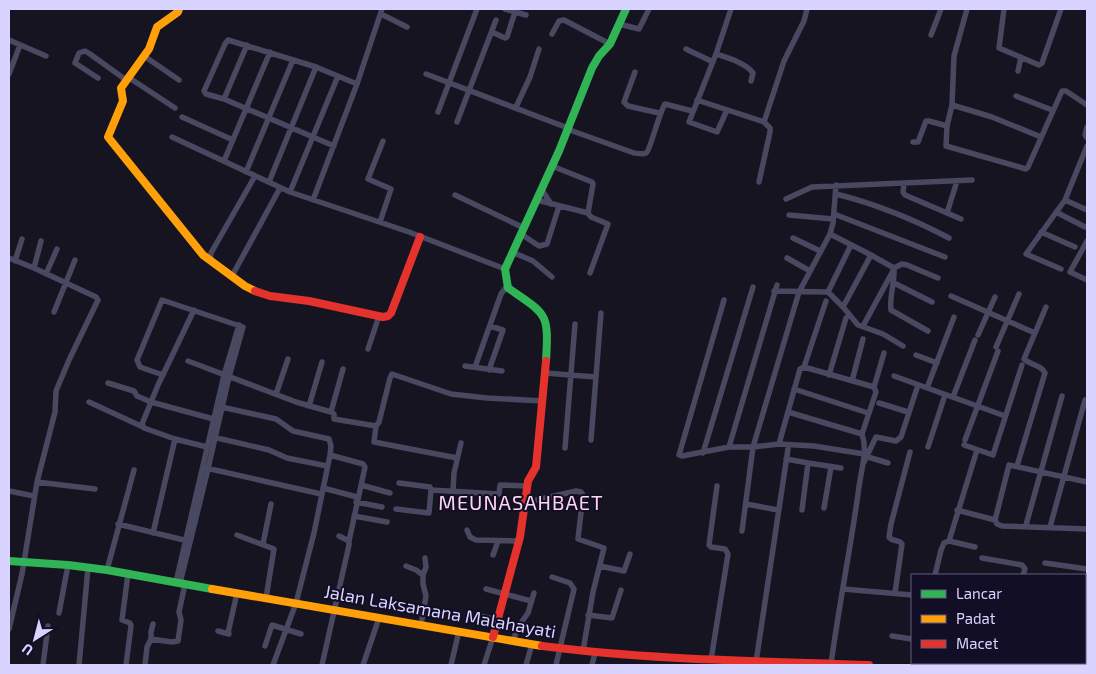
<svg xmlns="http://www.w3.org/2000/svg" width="1096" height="674" viewBox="0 0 1096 674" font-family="'Exo 2',sans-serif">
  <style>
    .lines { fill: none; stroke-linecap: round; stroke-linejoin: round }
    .street { stroke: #494861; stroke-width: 5.5 }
    .fast { stroke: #30b455; stroke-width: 8 }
    .slow { stroke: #ff9f0a; stroke-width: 8 }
    .jam { stroke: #e5322d; stroke-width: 8 }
    .labels { text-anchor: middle; stroke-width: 4; stroke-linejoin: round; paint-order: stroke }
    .street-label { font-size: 18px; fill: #d8d3ff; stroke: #120e26 }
    .quarter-label { font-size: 20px; letter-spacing: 1px; fill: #ffd5f0; stroke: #120e26 }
  </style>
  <rect width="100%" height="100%" fill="#161420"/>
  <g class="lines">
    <path class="street" d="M967 9 954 56 952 105 992 117 1041 137
      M1004 9 999 48 1039 65 1042 63 1061 9
      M515 12 526 15
      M381 14 407 27
      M619 24 639 29 649 9
      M492 32 505 38 507 37 515 12 505 9
      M552 34 559 21 564 20 610 44
      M931 35 941 9
      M9 40 46 56
      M686 49 713 62
      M716 54C728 58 746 63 753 73L751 81
      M144 56 179 80
      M1018 71 1021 57
      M635 72 624 102 628 106 659 113
      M9 74 20 45
      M426 74 568 128
      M128 77 175 108
      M98 78 75 63 79 53 85 51 90 54 126 80
      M1016 96 1052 110
      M224 99 247 45
      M697 100 764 122 770 128V132L759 182
      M516 107 530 77 539 49
      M727 110 717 132 689 122 716 54 731 9
      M438 112 477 9
      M182 117 233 140
      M457 122 496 20
      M764 122 784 61 804 21 807 9
      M947 126 952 105
      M1087 127 1085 135 1087 138
      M567 129 634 153C637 153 643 155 646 153 650 151 659 113 665 104L692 111
      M172 137 290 192 409 232 505 269
      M913 142H918L926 121H929L947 126 946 146 1026 169 1028 167 1062 91H1066L1087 105
      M334 146 224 99 206 94 204 91 225 44 228 40 316 67 357 84
      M224 161 270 52
      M552 166 592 182 593 184 588 213 591 217 608 224 590 273
      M246 172 293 60
      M269 182 316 67
      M904 184 903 192 905 195 961 219
      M836 185 833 223 830 234 871 255 894 268
      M542 190 551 204
      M290 192 338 76
      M836 194C876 204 913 219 949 238
      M455 195 524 228
      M786 199 812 187 972 180
      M313 200 357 84 382 9
      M537 200 588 213
      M1065 200 1087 210
      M1056 212 1085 227
      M947 213 957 181
      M834 214 945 257
      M789 215 833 219
      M380 222 391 189 368 179 383 141
      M1041 232 1075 247
      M521 234 539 246 547 244 559 206
      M793 238 820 251
      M1087 241 1070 272 1087 280
      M512 252 533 261 552 277
      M9 258 34 268 96 297 98 300 69 360 56 391 55 412 37 482 22 574 9 629
      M787 258 810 271
      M210 260 211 253 255 176
      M15 261 22 239
      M34 268 41 241
      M894 268C895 282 889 298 891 310L928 331
      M894 268 902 264 907 265 938 278
      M1061 269 1026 254 1065 200 1087 146
      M46 274 57 249
      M232 276 280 188
      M894 283 932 302
      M774 291 828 292 843 307 858 325 883 334 903 346
      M828 292 851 245
      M951 296 1035 333
      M724 300 679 455 682 456 729 447H753L779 444 814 446 864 454
      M843 307 871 255
      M194 310 158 385 142 424 144 428 175 439 207 447
      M54 312 75 260
      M863 326 894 269
      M978 335 995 297
      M996 347 1019 294
      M368 349 379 316
      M916 355 937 363
      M188 361 296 402 331 412 334 414V419L376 426 379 422 390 378 392 374 451 394 487 398 543 401
      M465 366 502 371
      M475 367 501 294 507 286
      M804 367 874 387 876 392 862 434
      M489 370 503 330 490 326
      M545 373 596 377
      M163 375 140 367 137 360 162 300 243 327 229 377 208 469 180 583
      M829 375 846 318
      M894 376 1005 416
      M852 381 863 339
      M108 383 134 391 137 396 151 402 217 420
      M874 387 884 353
      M927 388 954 317
      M794 389 868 413
      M276 394 288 359
      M953 397 975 340
      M89 402 143 427
      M879 403 908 412
      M217 406 276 419 293 431 329 439 331 446 330 455 314 533 296 603 273 665
      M309 406 322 362
      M331 412 343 369
      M788 412 862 434C868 451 861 470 859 487 851 546 839 605 831 664
      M376 426 374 442 457 458
      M213 437 269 450 287 458 327 466
      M591 440 601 313
      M965 440 998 351
      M779 444 800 369 804 367 826 301
      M964 445 993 455 1022 365
      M729 447 777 285
      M928 447 945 395
      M565 448 575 324
      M703 453 753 287
      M330 455 363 464 365 467 349 541
      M868 457 888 463
      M786 459 808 463 802 510
      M864 462 876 437 896 441 901 437 918 385
      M808 463 841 468
      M1017 466 1045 373C1042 365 1030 365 1024 359L1046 307
      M206 468 321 494
      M37 482 95 489
      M399 483 430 487 431 490
      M361 485 390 493
      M323 488 357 497
      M9 491 34 496
      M453 491 454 473 461 443
      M356 502 382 507
      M524 503 576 491 581 492 583 495 578 539 604 548 593 592 583 651
      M746 504 778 510
      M824 508 831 467
      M396 509 429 513 431 490 499 494 500 485 527 486
      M957 510 995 520 997 524 1002 526 1087 529
      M354 516 387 522
      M995 520 1009 465 1087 482
      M118 524 188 541
      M1026 525 1062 396
      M1050 527 1085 400
      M467 530 470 537 476 540 519 541
      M742 531 753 447 799 292 830 234
      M153 533 175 439
      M237 535 274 549 266 598
      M949 541 975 547
      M263 544 271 504
      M493 555 498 541
      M982 558 1022 565 1025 569 1023 575
      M1045 563 1087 569
      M406 566 416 570 423 575
      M600 566 624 571 630 554
      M107 570 134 470
      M935 575 941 550 944 543 949 541 977 450
      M552 577 570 583 574 589 556 665
      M176 582 224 375 239 325
      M486 589 531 601
      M843 589 912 595
      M895 593 902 544C899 539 892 542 889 537L891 524 910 452
      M1085 598 1087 589
      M59 613 68 565
      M588 615 612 618 621 590
      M480 616 498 620
      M421 625 426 596 423 584V575L426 567 425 558
      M218 631 229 634
      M228 633 237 593
      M892 636 912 639
      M151 639 172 642 178 641 181 620 179 612 185 584
      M513 641 518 627 528 613 534 593
      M1085 644H1087
      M265 646 272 625 301 634
      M711 660 728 554 725 549 711 547 709 545 717 486
      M756 662 788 449
      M43 665 48 626
      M79 665 88 568
      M126 665 131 626 130 623 122 620 128 574
      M145 665 147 647 151 639V632L153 624
      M322 665 349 545V541L339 536
      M363 665 379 618
      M451 665 459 631
      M484 665 493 637
      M526 665 532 644
      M592 665 595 653
      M915 665 916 663
      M1000 665 1001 663
      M1066 665 1067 663"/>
    <path class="fast" d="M546 361C549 312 547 315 508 288L505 269 559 151 592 68 599 56 610 44 626 9
      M9 561 68 565 107 570 212 589"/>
    <path class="slow" d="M179 9 178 12 157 27 149 49 121 88 123 101 108 137 203 255 245 286 255 291
      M212 589 542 646"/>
    <path class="jam" d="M255 291 270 296 309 301 383 317 388 316 391 313 420 237
      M493 637 520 537 528 481 536 467 546 361
      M542 646C650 660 760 661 869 665"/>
  </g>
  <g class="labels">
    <g class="street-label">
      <text transform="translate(440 612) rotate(10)" y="6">Jalan Laksamana Malahayati</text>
    </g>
    <g class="quarter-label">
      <text x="521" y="510">MEUNASAHBAET</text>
    </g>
  </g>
  <rect width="1096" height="674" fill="none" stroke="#d8d3ff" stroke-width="20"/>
  <rect x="911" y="574" width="175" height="90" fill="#120e26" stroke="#615d7d"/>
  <rect x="921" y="590" width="25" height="8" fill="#30b455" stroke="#615d7d"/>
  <text x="956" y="599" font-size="15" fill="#d8d3ff">Lancar</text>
  <rect x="921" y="615" width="25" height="8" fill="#ff9f0a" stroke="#615d7d"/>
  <text x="956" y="624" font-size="15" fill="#d8d3ff">Padat</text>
  <rect x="921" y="640" width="25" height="8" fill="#e5322d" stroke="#615d7d"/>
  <text x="956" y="649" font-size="15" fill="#d8d3ff">Macet</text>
  <g transform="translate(35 639) rotate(216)" stroke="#120e26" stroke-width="4" paint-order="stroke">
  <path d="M0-4L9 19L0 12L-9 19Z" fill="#d8d3ff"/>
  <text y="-8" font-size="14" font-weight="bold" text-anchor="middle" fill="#d8d3ff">U</text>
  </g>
</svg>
